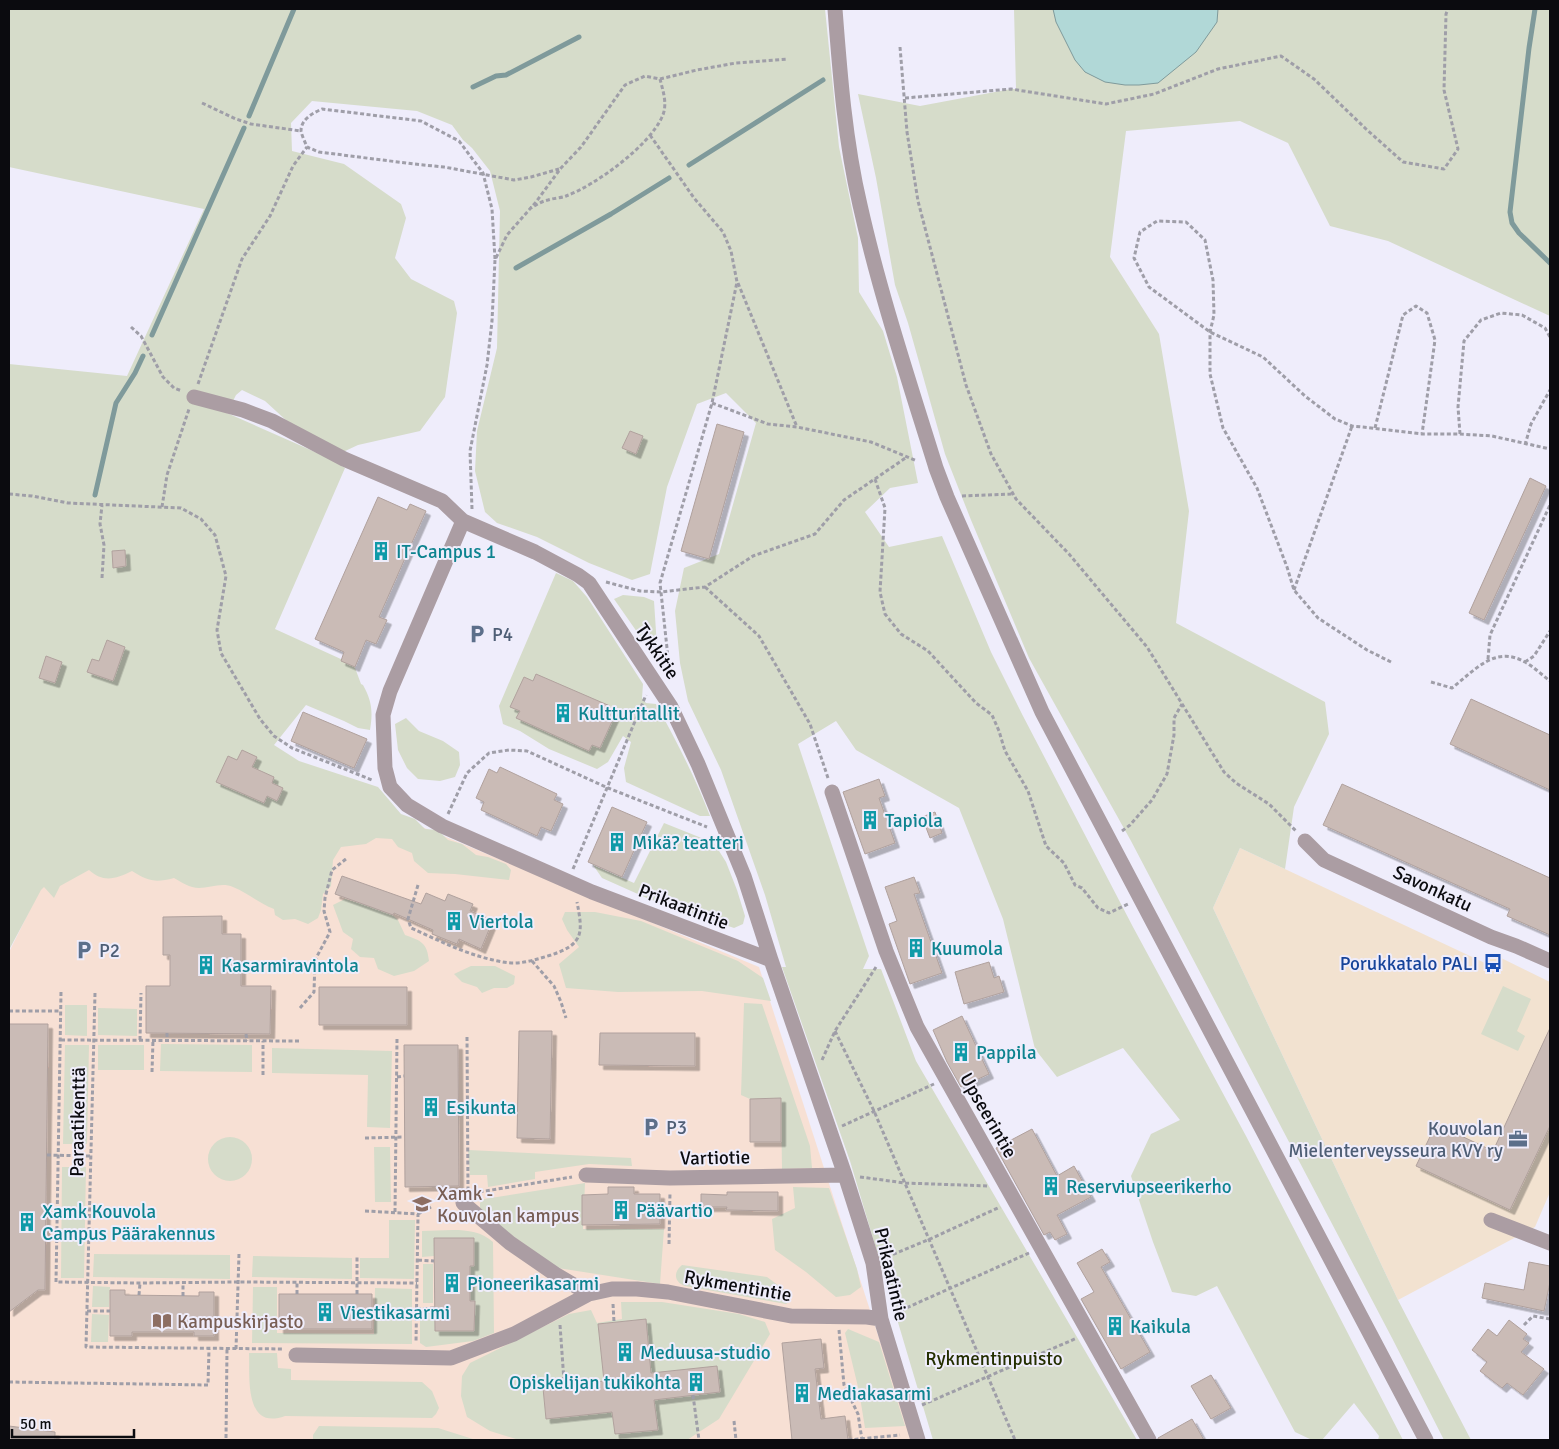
<svg xmlns="http://www.w3.org/2000/svg" width="1559" height="1449" viewBox="0 0 1559 1449" font-family="Signika,sans-serif">
  <style>
    .commercial { fill: #f2e2d0 }
    .education { fill: #f7e0d4 }
    .green { fill: #d6dcca }
    .water { fill: #b1d8d7; stroke: #7f9a9b }
    .lines { fill: none; stroke-linecap: round; stroke-linejoin: round }
    .stream { stroke: #7f9a9b; stroke-width: 5 }
    .building { fill: #cabbb6; stroke: #b0a19d; filter: url(#shadow) }
    .path { stroke: #9f9ea8; stroke-width: 3; stroke-dasharray: 4 2.5; stroke-linecap: butt }
    .street { stroke: #ab9da3; stroke-width: 15 }
    .labels { text-anchor: middle; stroke-width: 4; stroke-linejoin: round; paint-order: stroke }
    .culture-label { font-size: 19px; fill: #0d838f; stroke: #efedfb; text-anchor: start }
    .service-label { font-size: 19px; fill: #4e5e75; stroke: #efedfb; text-anchor: start }
    .street-label { font-size: 19px; fill: #0b0b0f; stroke: #efedfb }
    .transit-label { font-size: 19px; fill: #164399; stroke: #efedfb; text-anchor: end }
    .education-label { font-size: 19px; fill: #785e54; stroke: #efedfb; text-anchor: start }
    .park-label { font-size: 19px; fill: #242f00; stroke: #efedfb }
  </style>
  <defs>
    <filter id="shadow"><feDropShadow dx="4.5" dy="4.5" stdDeviation="0" flood-color="#0004"/></filter>
  </defs>
  <rect width="100%" height="100%" fill="#efedfb"/>
  <path class="commercial" d="M1240 848 1487 964 1493 954 1550 982V1192L1535 1227 1398 1300 1213 908Z"/>
  <path class="education" d="M381 810 759 967 912 1440H9V952L71 827Z"/>
  <path class="green" d="M9 9H825L839 147 858 238 859 292 883 331 897 377 918 483 890 488 865 512 889 547 942 536 991 652 1023 716 1133 927 1246 1136 1403 1440H1378L1379 1436 1354 1403 1322 1440H1312L1295 1432 1217 1286 1196 1296 1172 1292 1153 1242 1131 1176 1151 1134 1180 1120 1123 1048 1057 1077 1035 1049 1003 919 959 808 856 750 836 721 798 744 869 956 863 969H881L916 1061 1137 1440H933L850 1161 782 967H786L765 895 721 770 688 701 680 663 675 611 684 568 719 554 756 423 726 393 697 404 667 487 650 574 632 580 589 563 537 537 497 523 485 512 475 471 477 431 497 348 500 211 490 171 472 148 463 140 452 125 417 111 312 101 291 123 292 151 344 164 401 204 406 218 395 258 411 279 454 301 457 313 445 397 420 431 358 445 343 452 288 422 265 401 242 390 236 395 227 413 331 459 345 468 275 629 354 665 361 684 363 685C372 701 373 712 370 730L358 728 344 721 306 705 274 745 299 761 378 787 401 814 415 819 425 829 438 830 448 840 462 844 476 855 488 857 506 864 511 870 509 880 455 874 428 873 414 861 412 853 398 847 392 839 376 838 366 844 341 847 333 860 331 886 323 894 321 910 318 918 308 924 295 919 283 920 275 915 274 909C258 903 248 893 233 887 222 882 210 888 199 888 190 888 181 882 174 878 155 883 148 881 132 871 116 879 103 883 89 870L60 886 54 898 44 887 41 890 9 950V364L127 376 204 209 9 167Z
    M1014 9H1550V316L1388 241 1330 226 1288 143 1240 121 1126 131 1110 257 1159 334 1189 511 1176 623 1325 702 1329 734 1294 807 1285 869 1240 848 1213 908 1398 1300 1471 1440H1444L1392 1338 1131 841 1029 658 971 520 945 454 908 323 895 285 876 178 858 94 920 106 1011 89H1016Z
    M556 573 573 581 587 597 643 684 642 698 646 703 656 704C676 740 695 777 710 816H700L626 782 624 768 631 742 623 736 608 762 597 769 549 749 520 731 503 724 499 706Z
    M623 595 644 597 654 601 658 662 614 599Z
    M406 718 419 731 443 741 459 752 460 765 455 777 440 781 418 779 407 768 398 750 395 724Z
    M664 823 714 843 726 862 737 890 745 916 743 924 734 928 649 899 602 878 593 865 634 883Z
    M345 899 388 911 398 920 405 935C421 941 427 942 429 961L414 971 394 976 378 969 374 958 360 957 351 949 353 939 343 932 333 905Z
    M565 912H595L641 921 738 961 763 978 771 1001 702 991 618 992 566 988 559 964 579 947 567 930 562 919Z
    M471 966H495L515 976 514 984 507 988H494L482 993 477 987 462 982 454 974Z
    M1503 986 1531 999 1517 1031 1525 1036 1518 1051 1481 1034Z
    M744 1003 762 1004 810 1146 812 1168 782 1169 781 1099H750L741 1095Z
    M65 1005H87V1036L65 1035Z
    M98 1008 137 1009V1036L98 1035Z
    M161 1044 252 1045V1072L160 1071Z
    M65 1045H89L87 1144H63Z
    M98 1045H144V1070H98Z
    M272 1048 392 1051 390 1128 367 1127 368 1075 272 1073Z
    M208 1159a22 22 0 1 1 44 0a22 22 0 1 1-44 0Z
    M374 1147H390L391 1202H375Z
    M468 1150 631 1158 632 1166 589 1164 535 1172V1179L488 1187 487 1175H470Z
    M62 1167H86L84 1278H61Z
    M585 1183 583 1229H664L660 1284 558 1268 482 1214 480 1209V1203L484 1199Z
    M793 1187 829 1188 857 1269 861 1287 850 1295 836 1297 806 1272 775 1250 772 1219 795 1208Z
    M389 1220H415L414 1279 360 1278V1258H389Z
    M422 1231C445 1231 475 1225 493 1242L494 1333 473 1341 426 1347 420 1343V1312H435V1331L474 1330 475 1301H470V1266L474 1265V1238H434V1256L422 1257Z
    M94 1254 230 1255V1279L93 1277Z
    M253 1256 352 1258V1279L252 1277Z
    M423 1264H433V1303H423Z
    M682 1265 767 1277 790 1294V1301L786 1304 685 1286C674 1282 673 1272 682 1265Z
    M93 1286 110 1287 109 1307H92Z
    M253 1287H277V1333L374 1334 375 1288 412 1289V1344L252 1343Z
    M621 1302H662L739 1314 765 1322 770 1334 719 1419 687 1440H519L490 1431 467 1417 461 1396 462 1376 470 1363 569 1314 591 1310 597 1323 622 1319Z
    M92 1314 109 1315 108 1342H91Z
    M848 1329 879 1342 905 1426 865 1428 859 1391 845 1333Z
    M249 1353H277L278 1368 291 1369V1380L422 1382 432 1391 439 1408 436 1414 432 1418 285 1416C244 1431 250 1377 249 1353Z
    M319 1426 438 1428 476 1440H313V1435Z"/>
  <path class="water" d="M1053 9H1218L1217 22 1196 52 1158 83 1139 85H1125L1105 82 1085 72 1075 60 1056 22Z"/>
  <g class="lines">
    <path class="stream" d="M1535 9 1529 48 1510 212 1512 223 1519 233 1550 263
      M473 87 496 76 506 75 579 37
      M249 116 294 9
      M689 165 823 80
      M516 268 611 214 669 178
      M152 335 244 128
      M95 495 116 403 135 373 143 356"/>
  </g>
  <path class="building" d="M717 424 744 432 709 559 681 551Z
    M630 431 643 436 636 454 622 448Z
    M1530 478 1546 486 1484 620 1469 613Z
    M378 497 407 510 410 504 426 511 379 617 387 620 376 644 366 640 355 667 341 661 344 652 315 639Z
    M125 550 126 566 113 568 112 551Z
    M107 640 125 647 113 681 87 672 92 659 99 661Z
    M46 656 62 662 55 683 39 678Z
    M536 674 610 706 606 714 614 717 600 748 592 745 589 751 516 718 520 711 510 707 524 677 533 681Z
    M1471 699 1550 735V790L1450 744Z
    M303 712 367 739 354 768 291 741Z
    M242 750 257 757 252 767 274 777 272 783 283 788 277 801 267 796 264 803 216 782 228 756 237 760Z
    M500 767 557 794 554 800 563 804 551 831 541 827 537 836 481 810 484 802 476 798 489 769 497 773Z
    M879 779 885 796 879 798 895 843 865 854 843 792Z
    M1342 784 1550 878V935L1507 916 1510 909 1323 825Z
    M612 807 647 822 622 877 588 862Z
    M935 812 942 833 930 838 922 817Z
    M342 876 421 904 426 893 445 901 448 894 473 904 470 911 493 920 481 949 459 939 457 944 432 934 433 930 394 913 393 915 335 894Z
    M914 877 920 893 914 894 942 973 910 984 889 924 897 921 885 887Z
    M222 916V934H241V986H271L270 1034 146 1033V986H170V955H163V917Z
    M989 962 994 978 999 976 1004 992 964 1004 955 972Z
    M319 987H407V1025H319Z
    M962 1016 989 1074 961 1087 947 1062 933 1030Z
    M9 1024H48L45 1290H38L9 1312Z
    M1550 1028V1126L1510 1210 1416 1166 1436 1124 1493 1151Z
    M519 1031H552L550 1139 517 1138Z
    M600 1033H695V1066L599 1065Z
    M404 1045H458L459 1186 405 1187Z
    M781 1098V1142H750V1099Z
    M1032 1129 1057 1176 1074 1166 1091 1197 1057 1215 1067 1234 1055 1240 1050 1232 1044 1235 996 1148Z
    M608 1187H634V1194H660V1224L582 1225V1195L608 1194Z
    M727 1192H778V1211L726 1210 727 1207H701V1194L727 1195Z
    M434 1238H474V1266H470V1301H475L474 1331H435Z
    M1102 1249 1110 1262 1101 1267 1150 1352 1121 1369 1081 1299 1094 1292 1077 1263Z
    M1529 1262 1550 1266V1282L1544 1311 1482 1298 1485 1283 1524 1290Z
    M110 1290H125V1295L199 1296V1292H214V1336H194V1332H132V1336H110Z
    M279 1294H372V1329H279Z
    M646 1319 651 1373 717 1366 720 1392 654 1400 658 1430 615 1434 612 1412 546 1419 543 1388 604 1381 598 1324Z
    M1509 1320 1527 1334 1523 1339 1529 1343 1521 1352 1544 1369 1523 1395 1507 1383 1502 1388 1480 1371 1487 1362 1472 1350 1488 1329 1497 1336Z
    M821 1339 824 1368 815 1369 821 1419 845 1416 848 1440H792L782 1343Z
    M1211 1375 1231 1408 1211 1419 1191 1386Z
    M1192 1419 1204 1440H1158V1438Z
    M9 1426 55 1432V1440H9Z"/>
  <g class="lines">
    <path class="path" d="M900 47 907 132 918 201 966 385 991 454 1016 499 1069 554 1147 647 1224 772 1236 783 1269 804 1296 831
      M660 79 697 70 736 63 788 59
      M905 98 1011 89 1106 104 1154 94 1218 69 1281 56 1314 79 1366 129 1403 162 1444 169 1458 149 1444 90 1446 14 1448 9
      M202 103 236 119 251 124 301 131
      M650 135 694 198 723 232 731 251 737 282 712 403 660 583 670 676
      M495 259 492 209 483 173 459 141 421 121 322 109C313 113 301 119 301 131 302 136 305 142 307 147L319 152 414 164 444 167 514 180 531 177 559 169
      M738 283 797 427
      M131 327 141 336 163 377 174 388 182 391
      M198 384 242 259 270 216 293 166 307 147
      M712 403 768 424 797 427 871 442 917 461
      M1375 428 1403 315 1416 306 1427 313 1435 340 1422 434
      M1460 434 1458 407 1464 341 1481 320 1501 313 1522 315 1545 328 1550 337
      M1525 445 1531 424 1550 390
      M875 479 885 508 880 592 885 614 901 634 928 651 976 703 992 715 999 731 1005 751 1028 791 1046 846 1064 863 1075 885 1082 888 1098 908 1109 913 1128 904
      M9 494 32 496 68 503 181 508 201 519 215 535 226 576 217 630 221 653 260 719 274 736 292 748 372 780
      M962 496 1012 494
      M162 507 167 475 189 409
      M472 509 470 451 487 365 492 321 495 260 507 235 536 202 561 168 581 147 625 85 645 76 660 79C663 91 668 105 662 117 649 146 596 185 566 196 561 198 554 198 548 200 542 201 536 205 531 208
      M102 578 104 545 100 524 102 505
      M606 582 640 591 661 592 705 587 753 556 815 534 844 500 907 457
      M705 587 759 636 810 724 828 778
      M1294 590 1352 426
      M1488 659 1490 635 1550 505
      M1391 662 1367 650 1318 618 1294 590 1287 567 1257 488 1223 428 1210 374V332L1214 315 1213 280 1205 240 1186 222 1157 221 1140 232 1134 258 1149 287 1210 332 1263 357 1305 396 1335 419 1352 426 1363 427 1422 434H1460L1492 436 1550 449
      M1525 662 1534 656 1550 631
      M1431 682 1452 688C1475 670 1495 645 1525 662 1534 667 1542 675 1550 681
      M448 814 467 773 489 753 509 750 527 751 608 788 707 827
      M1122 831 1130 825 1152 800 1167 774 1174 735V718L1182 704
      M573 869 646 695
      M418 885 408 919 411 928C440 941 467 955 498 961 503 962 508 963 513 963 526 963 538 959 551 955 584 944 583 933 577 902
      M532 961 554 986 561 1002 566 1018
      M61 992 56 1282 140 1283 238 1282 417 1283
      M95 993 86 1347 284 1349
      M300 1008 314 992 315 960 330 932 324 911 325 898 332 870 346 859
      M9 1011H61
      M835 1031 874 1111 1015 1440
      M167 1033V1041
      M246 1034 247 1041
      M467 1037 468 1190
      M61 1040 300 1041
      M140 1040 141 993
      M822 1060 835 1031 876 967
      M152 1072 153 1040
      M263 1075V1041
      M397 1077 404 1076
      M842 1126 934 1084
      M365 1138 404 1137
      M47 1155 90 1156
      M860 1177 905 1183 989 1186
      M473 1193 572 1177
      M365 1211 418 1214 416 1342
      M395 1212 397 1039
      M418 1214 431 1207
      M669 1244 670 1192
      M887 1257 930 1239 1000 1207
      M418 1260 434 1261
      M297 1294V1283
      M357 1294V1256
      M139 1295 140 1283
      M183 1296V1283
      M613 1304 614 1322
      M417 1309 435 1308
      M87 1311H110
      M895 1313 1029 1253
      M560 1325 564 1381
      M1524 1325 1533 1316 1550 1319
      M839 1330 844 1385 858 1414 862 1440
      M236 1349 239 1254
      M9 1382 208 1385 209 1349
      M693 1395 699 1440
      M922 1405 1077 1338
      M734 1421 736 1440
      M226 1438 227 1349
      M848 1440 900 1435"/>
    <path class="street" d="M835 9C840 75 845 141 860 205 880 294 909 381 936 468L947 497 1042 712 1426 1440
      M194 397 243 410 272 421 344 459 442 501 463 521 535 552 578 575 589 583 671 707 698 764 744 876 771 960
      M463 521 390 691 383 715 385 768 390 787 407 805 442 826 592 892 771 960 845 1175 873 1263 881 1319 918 1440
      M832 792 886 951 917 1027 1149 1440
      M1305 841 1324 860 1491 937 1516 946 1550 961
      M586 1175 670 1178 845 1175
      M1491 1220 1550 1243
      M589 1294 612 1289H637L668 1292 791 1316 867 1317 881 1319
      M296 1355 451 1358 514 1334 589 1294 555 1274 510 1243 463 1203"/>
  </g>
  <defs>
    <g id="building-bare" transform="scale(1.5)"><path d="M-4-6H4V6H1V3H-1V6H-4ZM-2.5-4.3h1.7v1.8h-1.7ZM.8-4.3h1.7v1.8H.8ZM-2.5-1h1.7V.8h-1.7ZM.8-1h1.7V.8H.8Z" fill="#0f9aa8" stroke="#efedfb" stroke-width="2.5" paint-order="stroke"/></g>
    <g id="parking-bare" transform="scale(1.5)"><path d="M-3.5-5.5H1a3.5 3.5 0 0 1 0 7H-1V5.5H-3.5ZM-1-3.4V-.6H.8a1.4 1.4 0 0 0 0-2.8Z" fill="#5c6f8a" stroke="#efedfb" stroke-width="2.5" paint-order="stroke"/></g>
    <g id="bus-bare" transform="scale(1.5)"><path d="M-5-6H5V4H4V6H2V4H-2V6H-4V4H-5ZM-3.5-4V0h7V-4ZM-3.5 1.2v1.5H-2V1.2ZM2 1.2v1.5H3.5V1.2Z" fill="#1a4fb4" stroke="#efedfb" stroke-width="2.5" paint-order="stroke"/></g>
    <g id="office-bare" transform="scale(1.5)"><path d="M-6-3h4V-5.5h4V-3h4V5H-6ZM-1-4.5V-3h2v-1.5ZM-6 0V1H6V0Z" fill="#5c6f8a" stroke="#efedfb" stroke-width="2.5" paint-order="stroke"/></g>
    <g id="university-bare" transform="scale(1.5)"><path d="M0-5L7-2L0 1L-7-2ZM-4 1L0 2.5L4 1V4Q0 6-4 4Z" fill="#8d6e63" stroke="#efedfb" stroke-width="2.5" paint-order="stroke"/></g>
    <g id="library-bare" transform="scale(1.5)"><path d="M-6-4Q-3-5.5-.7-3.5V5Q-3 3-6 4ZM6-4Q3-5.5 .7-3.5V5Q3 3 6 4Z" fill="#8d6e63" stroke="#efedfb" stroke-width="2.5" paint-order="stroke"/></g>
  </defs>
  <g fill-rule="evenodd">
    <use href="#building-bare" x="381" y="551"/>
    <use href="#parking-bare" x="477" y="634"/>
    <use href="#building-bare" x="563" y="713"/>
    <use href="#building-bare" x="870" y="820"/>
    <use href="#building-bare" x="617" y="842"/>
    <use href="#building-bare" x="454" y="921"/>
    <use href="#building-bare" x="916" y="948"/>
    <use href="#parking-bare" x="84" y="950"/>
    <use href="#bus-bare" x="1493" y="963"/>
    <use href="#building-bare" x="206" y="965"/>
    <use href="#building-bare" x="961" y="1052"/>
    <use href="#building-bare" x="431" y="1107"/>
    <use href="#parking-bare" x="651" y="1127"/>
    <use href="#office-bare" x="1518" y="1139"/>
    <use href="#building-bare" x="1051" y="1186"/>
    <use href="#university-bare" x="422" y="1204"/>
    <use href="#building-bare" x="621" y="1210"/>
    <use href="#building-bare" x="27" y="1222"/>
    <use href="#building-bare" x="452" y="1283"/>
    <use href="#building-bare" x="325" y="1312"/>
    <use href="#library-bare" x="162" y="1321"/>
    <use href="#building-bare" x="1115" y="1326"/>
    <use href="#building-bare" x="625" y="1352"/>
    <use href="#building-bare" x="696" y="1382"/>
    <use href="#building-bare" x="802" y="1393"/>
  </g>
  <g class="labels">
    <g class="culture-label">
      <text x="396" y="558">IT-Campus 1</text>
      <text x="578" y="720">Kultturitallit</text>
      <text x="885" y="827">Tapiola</text>
      <text x="632" y="849">Mikä? teatteri</text>
      <text x="469" y="928">Viertola</text>
      <text x="931" y="955">Kuumola</text>
      <text x="221" y="972">Kasarmiravintola</text>
      <text x="976" y="1059">Pappila</text>
      <text x="446" y="1114">Esikunta</text>
      <text x="1066" y="1193">Reserviupseerikerho</text>
      <text x="636" y="1217">Päävartio</text>
      <text x="42" y="1218">Xamk Kouvola<tspan x="42" dy="22">Campus Päärakennus</tspan></text>
      <text x="467" y="1290">Pioneerikasarmi</text>
      <text x="340" y="1319">Viestikasarmi</text>
      <text x="1130" y="1333">Kaikula</text>
      <text x="640" y="1359">Meduusa-studio</text>
      <text x="681" y="1389" text-anchor="end">Opiskelijan tukikohta</text>
      <text x="817" y="1400">Mediakasarmi</text>
    </g>
    <g class="service-label">
      <text x="492" y="641">P4</text>
      <text x="99" y="957">P2</text>
      <text x="666" y="1134">P3</text>
      <text x="1503" y="1135" text-anchor="end">Kouvolan<tspan x="1503" dy="22">Mielenterveysseura KVY ry</tspan></text>
    </g>
    <g class="street-label">
      <text transform="translate(658 651) rotate(56)" y="7">Tykkitie</text>
      <text transform="translate(1433 888) rotate(25)" y="7">Savonkatu</text>
      <text transform="translate(684 906) rotate(21)" y="7">Prikaatintie</text>
      <text transform="translate(989 1115) rotate(60)" y="7">Upseerintie</text>
      <text transform="translate(77 1122) rotate(-89)" y="7">Paraatikenttä</text>
      <text transform="translate(715 1157) rotate(-1)" y="7">Vartiotie</text>
      <text transform="translate(892 1274) rotate(77)" y="7">Prikaatintie</text>
      <text transform="translate(738 1285) rotate(10)" y="7">Rykmentintie</text>
    </g>
    <g class="transit-label">
      <text x="1478" y="970">Porukkatalo PALI</text>
    </g>
    <g class="education-label">
      <text x="437" y="1200">Xamk -<tspan x="437" dy="22">Kouvolan kampus</tspan></text>
      <text x="177" y="1328">Kampuskirjasto</text>
    </g>
    <g class="park-label">
      <text x="994" y="1365">Rykmentinpuisto</text>
    </g>
  </g>
  <rect width="1559" height="1449" fill="none" stroke="#0b0b0f" stroke-width="20"/>
  <path d="M12 1429v8h122v-8" fill="none" stroke="#0b0b0f" stroke-width="2.5"/>
  <text x="20" y="1429" font-size="15" fill="#0b0b0f" stroke="#efedfb" stroke-width="4" paint-order="stroke">50 m</text>
</svg>
